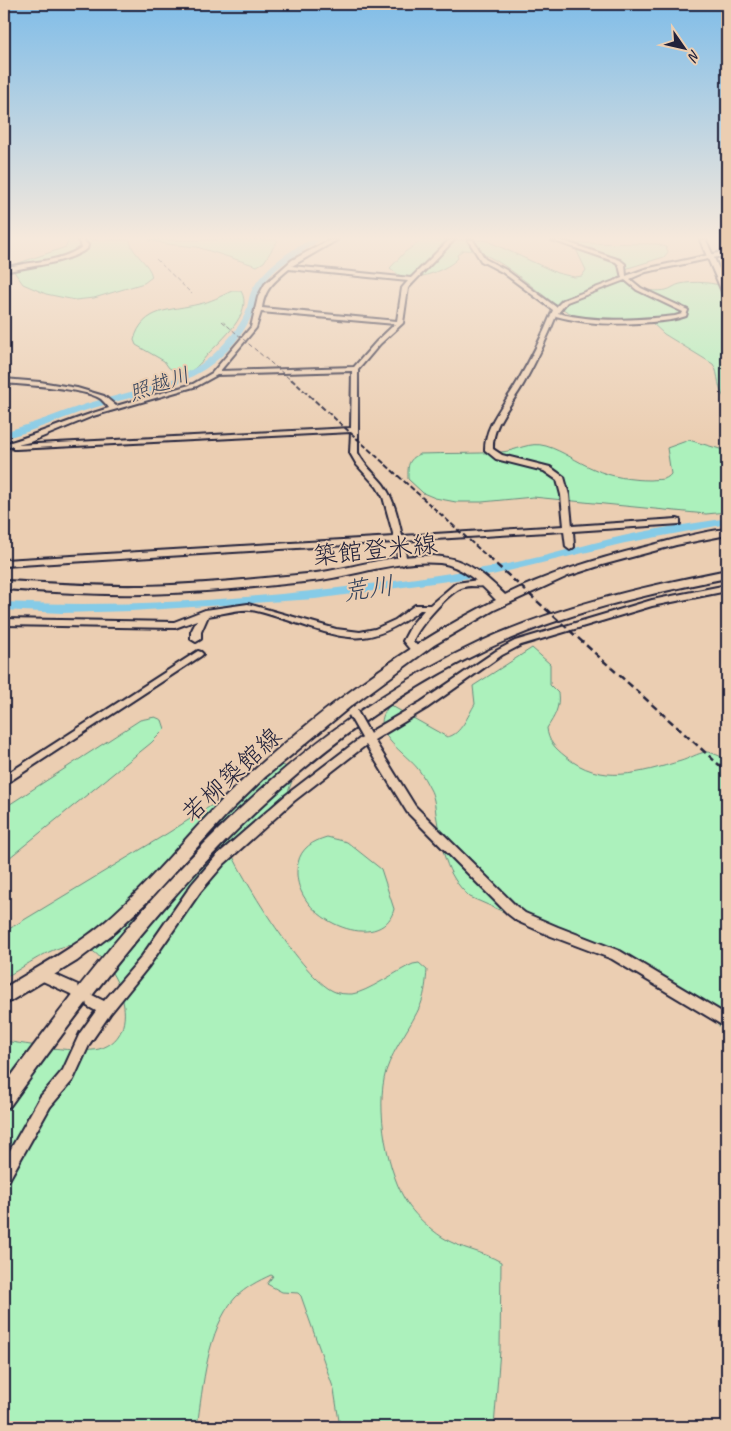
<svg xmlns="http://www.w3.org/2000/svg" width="731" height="1431" viewBox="0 0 731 1431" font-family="Caveat,'Klee One',sans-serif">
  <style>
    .green { fill: #acf1bc; stroke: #678a7c }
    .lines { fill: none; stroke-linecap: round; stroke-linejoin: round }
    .river { fill: #85cbe7; fill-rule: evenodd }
    .minor-casing { stroke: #22223b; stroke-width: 4 }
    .major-casing { stroke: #22223b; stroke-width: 4 }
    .minor { fill: #ebceb2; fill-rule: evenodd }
    .major { fill: #ebceb2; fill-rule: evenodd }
    .rail-far2 { stroke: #22223b; stroke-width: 1; stroke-dasharray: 4.5 2.5; stroke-linecap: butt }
    .rail-far1 { stroke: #22223b; stroke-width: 2; stroke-dasharray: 5.5 2.5; stroke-linecap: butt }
    .rail { stroke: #22223b; stroke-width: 2.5; stroke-dasharray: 7 4; stroke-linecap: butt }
    .minor-bridge-casing { stroke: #22223b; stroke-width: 13; stroke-linecap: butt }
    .minor-bridge { stroke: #ebceb2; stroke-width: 9 }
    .labels { text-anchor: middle; stroke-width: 4; stroke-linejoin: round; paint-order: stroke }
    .far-water-label { font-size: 21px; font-style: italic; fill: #36445d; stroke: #ebceb2 }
    .street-label { font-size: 25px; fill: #22223b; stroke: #ebceb2 }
    .water-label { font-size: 26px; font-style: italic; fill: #36445d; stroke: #ebceb2 }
  </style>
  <rect width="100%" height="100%" fill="#ebceb2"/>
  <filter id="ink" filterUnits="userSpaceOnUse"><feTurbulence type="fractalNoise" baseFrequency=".02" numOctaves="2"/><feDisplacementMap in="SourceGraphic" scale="10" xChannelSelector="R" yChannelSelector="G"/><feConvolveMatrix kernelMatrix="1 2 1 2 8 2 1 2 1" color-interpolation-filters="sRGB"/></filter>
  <g filter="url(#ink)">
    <path class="green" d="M68 240H130C131 254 150 263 152 277L144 283 94 298 75 300 46 294 23 284 10 266 66 247Z
      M149 240H278L264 262 257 266 197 247 166 244Z
      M422 240H485L557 273 574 277 582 276 586 270 573 243 657 244 666 247 668 252 664 257 628 268 625 270C623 288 652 293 666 290 671 289 675 285 680 284 693 281 716 282 727 288V400C716 391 720 374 713 364L664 334 651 322C620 323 597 326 568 312 539 297 497 249 463 250L457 255 458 258C449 269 417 281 403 277 398 275 394 271 390 268L405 252Z
      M232 291H241C254 313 221 340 208 354 202 361 197 368 188 373H181L169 368 164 361 136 345 134 340C143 307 171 311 199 304 210 302 221 296 232 291Z
      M689 440 727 451V512L706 514 533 497 482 502H456L435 498 423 493 408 479C408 466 407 460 420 454 447 453 474 454 501 452 517 451 529 441 546 446 563 451 577 462 594 469 611 477 632 480 650 480 658 479 666 481 671 474L667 448Z
      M532 648 550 664V685L558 693C560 707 555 716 547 728 548 741 555 748 565 756 601 786 640 773 681 761 688 759 698 753 706 752 712 752 722 757 727 760V1035L697 1002 672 986 470 897C444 874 442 847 436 814 435 806 434 796 430 789 426 782 423 775 418 769 403 750 366 732 390 705L447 737C461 735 468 715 475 704L473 686Z
      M155 717 162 720 165 729 151 743 4 862V808L140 720Z
      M283 765 295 772 286 798 260 820 248 826 234 842 230 850C244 882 303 977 333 991 338 994 346 994 352 994 368 992 396 971 413 964L419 963 427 970C426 982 425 993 421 1004 411 1027 394 1047 386 1071 375 1107 387 1175 409 1206 417 1217 430 1229 442 1237 460 1249 482 1251 501 1262L500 1350 494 1427H340L334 1390 301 1296 298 1293 282 1292 267 1284 273 1276 271 1275C258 1281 246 1287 235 1298 207 1329 203 1387 197 1427H4V1041C26 1044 80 1054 99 1049 152 1034 111 945 76 945 51 945 25 967 4 978V932L168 833 269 769Z
      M327 837 347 842 381 869 394 909C382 958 286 918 298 863 301 848 313 841 327 837Z"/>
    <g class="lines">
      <path class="river" d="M310 240H320C299 256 273 265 260 290 256 297 256 305 253 312 248 326 238 339 228 350 189 390 140 393 90 409 62 418 33 432 4 438V432C32 424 59 413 86 404 131 390 179 386 215 353 227 341 238 329 245 314 248 307 248 299 251 292 262 269 288 251 310 240Z
        M727 518V524L625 543 492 575 315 599 131 611 62 613 4 610V602C163 610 333 592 490 567 535 560 579 546 623 536 657 528 692 524 727 518Z"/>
      <g class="minor-casing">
        <path id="minor" d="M78 240H83L88 245 87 249C62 265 32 265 4 272V268C30 261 59 263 82 247Z
          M330 240H337L292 266 411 278 449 240H454L408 288 403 323 380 344 358 370V453C364 465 374 473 383 484 394 499 398 518 402 536L564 526 561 495 557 480 544 471 496 459 485 450C485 423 506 403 518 381 531 358 543 335 553 310L502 272 481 261 468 240H473L485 259 506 270 556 307 563 300 622 278 619 265 616 262 552 240H560L620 260 625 264 626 276 645 269 727 251V255L646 272 630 279 641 288 688 310 686 316C675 320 664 321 652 322 619 325 588 325 556 316 547 339 536 361 524 383 512 405 492 423 493 449L502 455 550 467 564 477 569 495 572 526 677 519 680 520V524L573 531 574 547 570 550 566 547 564 531 403 541 407 562 403 565 399 562 395 542 4 566V560L394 537 383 497 377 487 357 465 350 453 351 432 16 449H13V446L4 448V444C40 434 74 418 109 408 107 405 104 402 101 399 85 388 25 385 4 383V379L40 382 77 388 104 396 116 406 193 384 212 373 251 327 258 297 265 284 292 260ZM289 269 408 281 402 288 397 321 262 308C265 288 274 282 289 269ZM625 280 637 290 683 312 682 314 675 316C635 320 597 323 558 313L567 302ZM261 312 395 324 376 342 354 367 220 371 256 328ZM352 371 351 428 17 445 30 442 93 416 197 386 217 375Z
          M486 579 490 582C482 590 473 584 464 587 450 590 418 627 413 641L421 651 416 654 413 653 403 641 412 624 424 610H420C365 652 344 638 284 619 273 616 261 611 250 610 237 609 222 614 208 616L201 632V639L196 642 191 639V632L197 620 175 628 4 625V619L174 622 205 610 248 604 336 629 360 632 375 629 395 620 415 605H430L456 583Z
          M727 585V591L652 606 521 645 502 655 427 708 374 740 415 806 516 906 525 913 558 927 620 951 727 1015V1028L612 959 551 936 517 921 508 914 407 812 366 745 294 801 224 864 200 892 148 967 110 1014 90 1043 73 1080 50 1107 9 1180 4 1182V1161L40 1097 63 1070 80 1033 96 1011 87 1006 86 1001 87 996 92 995 104 1001 140 959 192 884 216 856 286 795 362 737V733H368L421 702 496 651 515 641 652 600Z
          M198 651 201 652 203 654 201 656 4 785V776Z
          M40 968 78 985 79 989 78 993 73 995 36 978 34 974 36 970Z"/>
      </g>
      <g class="major-casing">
        <path id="major" d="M700 240H706L727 287V296L723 294Z
          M727 529V535L676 545 602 565 568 576 494 610 434 645 351 706 265 777 230 811 150 899 115 932 77 961 4 1005V988C38 967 74 948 105 922 154 880 192 828 239 784 312 716 407 644 496 600 481 584 463 566 440 563 398 559 355 576 313 581 257 587 200 593 144 594 97 595 51 592 4 589V581C51 583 97 587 144 586 198 585 252 579 307 574 351 570 397 551 442 557 468 560 487 577 505 595 550 573 596 559 645 547 672 540 699 532 727 529Z
          M727 570V578C646 594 564 613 489 648 284 745 139 926 10 1106L4 1109V1086C132 910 279 736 480 642 558 606 643 587 727 570Z"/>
      </g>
      <use href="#minor" class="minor"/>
      <use href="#major" class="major"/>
      <path class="rail-far2" d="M156 259 192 294
        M222 321 292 381"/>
      <path class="rail-far1" d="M291 379 489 558"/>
      <path class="rail" d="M488 557 727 772"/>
      <g class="minor-bridge-casing">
        <path id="minor-bridge" d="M353 713 366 736"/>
      </g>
      <use href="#minor-bridge" class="minor-bridge"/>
    </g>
  </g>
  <linearGradient id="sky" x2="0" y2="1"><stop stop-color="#80bde8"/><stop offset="0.54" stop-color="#f6e9dc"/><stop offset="1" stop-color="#f6e9dc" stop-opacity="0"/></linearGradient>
  <rect width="731" height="441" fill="url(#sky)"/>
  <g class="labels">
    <g class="far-water-label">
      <text transform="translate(159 384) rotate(-19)" y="7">照越川</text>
    </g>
    <g class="street-label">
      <text transform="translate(375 549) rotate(-6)" y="9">築館登米線</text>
      <text transform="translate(231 774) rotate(-43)" y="9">若柳築館線</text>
    </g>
    <g class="water-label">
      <text transform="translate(368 588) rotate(-8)" y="9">荒川</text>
    </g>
  </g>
  <rect width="731" height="1431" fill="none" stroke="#ebceb2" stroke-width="20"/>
  <rect x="10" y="10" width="711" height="1411" fill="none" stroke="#22223b" stroke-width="2" filter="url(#ink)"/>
  <g transform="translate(684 48) rotate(124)" stroke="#ebceb2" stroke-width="4" paint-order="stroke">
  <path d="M0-4L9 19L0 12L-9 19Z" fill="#22223b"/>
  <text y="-8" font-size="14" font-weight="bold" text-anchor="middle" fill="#22223b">N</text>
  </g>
</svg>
